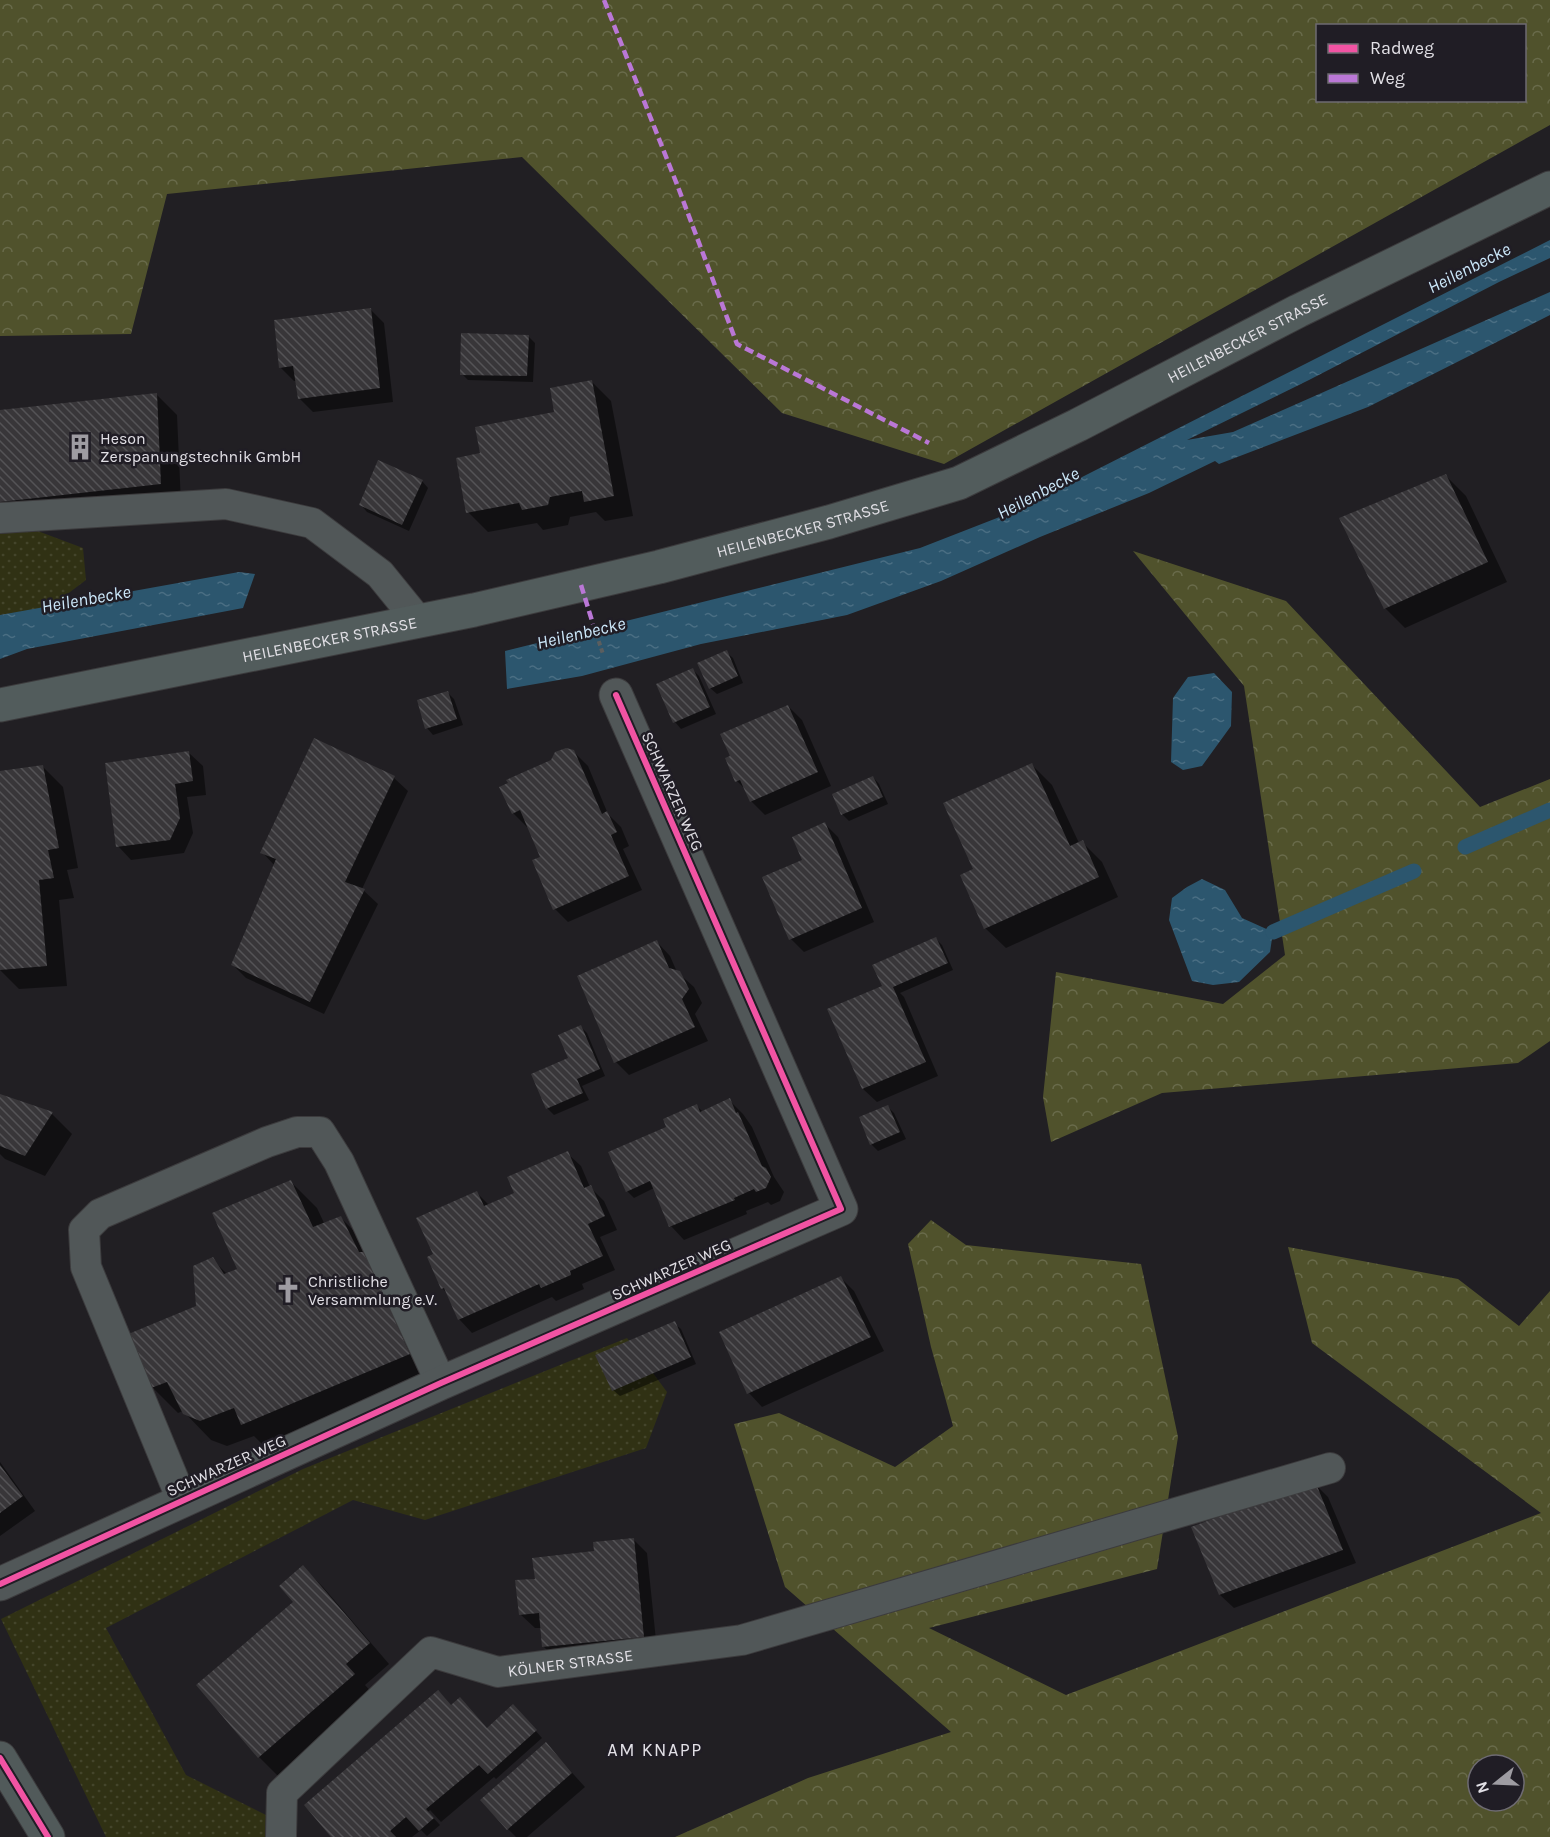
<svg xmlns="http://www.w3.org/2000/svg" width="1550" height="1837" viewBox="0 0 1550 1837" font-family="Karla,sans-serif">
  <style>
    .grass { fill: url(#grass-dots) }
    .forest { fill: url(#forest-crowns); fill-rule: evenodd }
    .water { fill: url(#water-ripples) }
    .shadow { fill: #0007 }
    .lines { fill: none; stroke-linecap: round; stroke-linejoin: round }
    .stream { stroke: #2c566e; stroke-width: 15 }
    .building { fill: url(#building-back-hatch) }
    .lane-casing { stroke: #3c3b3d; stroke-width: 32 }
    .street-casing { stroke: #3c3b3d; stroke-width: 35 }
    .secondary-casing { stroke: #3c3b3d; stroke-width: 35 }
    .primary-casing { stroke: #3c3b3d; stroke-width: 35 }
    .path { stroke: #5b5e5f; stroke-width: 4; stroke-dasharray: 4.5 3; stroke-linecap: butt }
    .lane { stroke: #515758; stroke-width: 30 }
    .street { stroke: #515758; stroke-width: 33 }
    .secondary { stroke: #525c5c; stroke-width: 33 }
    .primary { stroke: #515a5a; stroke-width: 33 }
    .quiet { stroke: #ba77d6; stroke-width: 4.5; stroke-dasharray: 9 4.5; stroke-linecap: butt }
    .cycleway-casing { stroke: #201d25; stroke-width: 10 }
    .cycleway { stroke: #f153a3; stroke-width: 6 }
    .labels { text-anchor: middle; stroke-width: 5; stroke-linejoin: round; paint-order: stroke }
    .street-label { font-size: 16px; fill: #e2e0e6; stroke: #201d25 }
    .poi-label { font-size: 16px; fill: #e2e0e6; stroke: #201d25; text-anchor: start }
    .water-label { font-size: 18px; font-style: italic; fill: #cce8fa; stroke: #201d25 }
    .neighbourhood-label { font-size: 18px; letter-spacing: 1.5px; fill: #e2e0e6; stroke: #201d25 }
  </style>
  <defs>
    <pattern id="grass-dots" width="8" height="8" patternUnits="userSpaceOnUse" patternTransform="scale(1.5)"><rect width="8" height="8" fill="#303114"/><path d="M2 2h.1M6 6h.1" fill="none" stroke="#44452b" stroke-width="1.8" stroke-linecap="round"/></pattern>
    <pattern id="forest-crowns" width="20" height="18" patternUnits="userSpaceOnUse" patternTransform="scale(1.5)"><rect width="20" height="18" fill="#50522c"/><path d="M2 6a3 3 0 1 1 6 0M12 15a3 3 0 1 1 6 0" fill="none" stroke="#696b4b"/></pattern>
    <pattern id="water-ripples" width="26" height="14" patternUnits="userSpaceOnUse" patternTransform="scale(1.5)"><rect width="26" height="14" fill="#2c566e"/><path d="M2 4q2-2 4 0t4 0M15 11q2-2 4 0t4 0" fill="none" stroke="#4a6e83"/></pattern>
    <pattern id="building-back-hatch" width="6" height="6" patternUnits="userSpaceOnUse" patternTransform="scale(1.5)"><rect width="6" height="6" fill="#383639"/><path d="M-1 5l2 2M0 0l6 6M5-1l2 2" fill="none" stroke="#545356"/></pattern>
  </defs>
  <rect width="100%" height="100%" fill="#211f23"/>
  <path class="grass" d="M35 530 83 548 86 580 50 607 0 615V534Z
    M627 1338 667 1392 646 1448 425 1520 353 1500 106 1628 186 1775 266 1815 265 1837H106L1 1619 303 1469Z"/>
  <path class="forest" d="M0 0H1550V125L944 464 782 413 522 157 167 194 131 334 0 336ZM1318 26H1524V100H1318Z
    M1133 551 1286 601 1480 807 1550 779V1041L1518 1063 1162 1093 1051 1142 1043 1097 1056 972 1223 1004 1285 955 1244 686Z
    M931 1220 966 1245 1141 1264 1178 1437 1157 1569 929 1628 1066 1695 1541 1513 1312 1343 1288 1247 1458 1279 1519 1326 1550 1291V1837H675L808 1778 951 1732 785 1587 734 1424 779 1413 895 1467 953 1426 931 1347 908 1244ZM1478 1765H1514V1801H1478Z"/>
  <path class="water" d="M1550 240V258L1499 282 1309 380 1187 440 1233 432 1550 292V315L1368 407 1219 464 1215 461 1149 493 1040 537 941 581 847 615 701 644 582 676 507 689 505 651 920 548 1015 511Z
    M239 572 255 574 243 608 27 649 0 659V615Z
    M1214 673 1232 692 1231 726 1202 766 1183 770 1171 762 1173 698 1188 677Z
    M1202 879 1225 890 1242 918 1273 932 1270 952 1239 982 1213 985 1192 981 1169 920 1172 898 1187 887Z"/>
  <path class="shadow" d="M370 309 384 323 393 402 313 412 299 398 297 381H294L281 368Z
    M528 336 535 343 533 382 468 380 462 374Z
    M591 381 611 401 633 516 605 521 596 512 570 517 568 525 543 530 537 523 488 532 468 512 556 413Z
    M157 395 177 415 181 503 0 524V411Z
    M1446 476 1466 496 1507 582 1405 628 1385 608Z
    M422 481 428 488 409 531 367 512 361 505Z
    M726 652 733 658 743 683 717 694 710 688Z
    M693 670 699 676 716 714 681 729 675 722 658 684Z
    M448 693 454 699 463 725 433 735 427 728Z
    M788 706 802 720 831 786 765 815 751 801 747 791 737 781 732 756Z
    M574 752 588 766 608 814 621 827 629 846 623 849 642 890 568 922 555 909 542 857 529 826 527 827 513 813Z
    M189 753 203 766 206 795 187 797 193 833 184 853 131 860 118 846Z
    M1032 765 1052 785 1079 843 1082 842 1102 862 1118 897 1006 948 985 928 975 870Z
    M42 766 63 787 78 868 67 870 74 898 59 900 67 986 19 989 0 970V772Z
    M873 777 879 784 888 804 849 821 842 814Z
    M394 778 408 791 362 889 378 904 324 1014 246 978 233 965 275 866 262 852Z
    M825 824 838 837 874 922 804 952 791 939Z
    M936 939 942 945 953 970 900 993 904 997 938 1076 877 1102 863 1089 884 986Z
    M657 942 670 956 677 972 694 987 702 1003 695 1014 708 1041 629 1075 616 1062Z
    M581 1027 587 1033 605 1076 582 1086 589 1100 554 1115 547 1108 570 1059Z
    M0 1096 52 1114 72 1134 45 1176 5 1159 0 1154Z
    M729 1100 743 1114 752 1127 774 1177 784 1192 780 1201 771 1205 768 1202 746 1211 747 1214 684 1240 671 1226 654 1188 634 1198 627 1191 668 1128 697 1106 703 1112Z
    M887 1106 894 1113 906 1139 878 1151 872 1145 861 1118Z
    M567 1153 581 1166 590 1187 604 1201 617 1230 600 1237 615 1270 582 1284 584 1289 556 1301 552 1297 472 1333 459 1319 448 1294 442 1288 435 1255 477 1193 489 1205 516 1193Z
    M291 1182 317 1208 325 1225 341 1218 367 1244 435 1380 268 1450 254 1436 227 1446 211 1440 183 1411 178 1413 152 1387 198 1307 212 1259 227 1274 239 1270Z
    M840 1277 854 1291 884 1351 762 1407 749 1393Z
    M674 1323 681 1329 696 1364 620 1396 613 1390Z
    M0 1462 35 1511 0 1536Z
    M1314 1483 1328 1497 1356 1563 1234 1608 1220 1595 1193 1528Z
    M633 1539 647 1553 657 1650 557 1660 543 1646 542 1628H535L521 1615 536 1580 596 1553Z
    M303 1567 323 1587 389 1664 365 1685 374 1695 279 1777 259 1757Z
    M451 1706 488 1729 520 1713 542 1738 496 1779 494 1777 441 1822 430 1810 428 1812 440 1825 427 1836 421 1830 412 1837H333Z
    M546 1744 585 1787 527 1837H516L508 1829Z"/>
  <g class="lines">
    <path class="stream" d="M1465 847 1550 810
      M1273 932 1414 871"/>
  </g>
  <path class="building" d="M371 308 380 388 298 399 293 366 279 368 274 320Z
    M461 333 529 335 527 376 460 375Z
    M592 380 614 496 584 502 582 491 550 497 548 505 522 510 519 503 466 513 456 458 480 453 475 427 554 412 550 388Z
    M157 393 161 484 0 502V410Z
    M378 460 423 480 402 525 359 505Z
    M1446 474 1488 562 1384 609 1339 518Z
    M727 650 738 676 709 689 697 663Z
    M693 668 710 707 673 723 656 684Z
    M448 691 457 719 425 729 417 700Z
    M788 705 818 772 750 802 740 780 735 782 725 758 730 756 720 734Z
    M314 738 395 776 345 882 365 889 310 1002 231 965 276 859 260 853Z
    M566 748 574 750 602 814 607 811 617 832 611 835 629 876 553 910 532 860 540 857 520 810 512 814 499 787 508 783 506 780 551 760 555 752Z
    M189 751 193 781 175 784 180 818 170 840 116 847 105 763Z
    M1032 763 1070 846 1083 840 1099 877 984 929 960 875 973 869 943 803Z
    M43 765 59 848 48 850 54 878 39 880 47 966 0 970V771Z
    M873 776 883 797 841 815 832 794Z
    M825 822 862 908 789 940 762 877 802 860 792 837Z
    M936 937 948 963 893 987 926 1062 862 1089 827 1009 882 986 872 965Z
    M657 940 669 968 680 971 689 989 682 999 695 1027 614 1063 577 976Z
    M581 1025 600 1069 577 1079 583 1093 546 1109 531 1074 568 1058 558 1035Z
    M0 1094 53 1112 25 1156 0 1146Z
    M730 1098 736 1113 738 1112 762 1166 766 1168 771 1177 766 1188 756 1192 754 1189 734 1198 735 1200 669 1227 650 1181 626 1192 608 1152 666 1127 663 1119 697 1104 700 1112Z
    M888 1105 900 1132 870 1145 859 1117Z
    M568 1151 584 1188 591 1185 605 1216 588 1224 603 1256 570 1271 571 1275 541 1288 539 1284 458 1320 444 1288 441 1289 427 1257 433 1254 416 1218 477 1191 484 1206 498 1200 514 1193 507 1177Z
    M291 1180 313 1227 341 1216 359 1252H364L410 1354 241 1425 234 1408 200 1421 183 1414 167 1382 151 1388 126 1335 196 1306 193 1266 213 1257 224 1274 237 1269 212 1213Z
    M841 1276 871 1337 747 1394 719 1332Z
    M675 1321 691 1357 612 1391 595 1355Z
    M0 1465 23 1496 0 1513Z
    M1315 1481 1343 1550 1219 1595 1191 1527Z
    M634 1538 644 1637 542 1647 539 1613 519 1615 515 1580 535 1579 532 1558 594 1551 593 1542Z
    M303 1565 370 1643 346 1664 355 1674 258 1758 196 1685 293 1602 279 1586Z
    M438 1690 451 1705 460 1697 487 1728 513 1704 537 1730 488 1774 479 1765 426 1809 434 1818 419 1831 406 1817 390 1831 396 1837H331L304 1805Z
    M546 1742 572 1773 507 1830 480 1800Z"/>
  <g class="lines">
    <g class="lane-casing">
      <g id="lane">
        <path d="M0 518 226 504 312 523 380 574 419 622"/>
        <path d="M182 1500 86 1267 84 1230 100 1214 267 1142 297 1132H320L339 1162 441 1383"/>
        <path id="s1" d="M281 1837 282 1793 431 1652 498 1672 742 1640 1330 1468"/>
      </g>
    </g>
    <g class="street-casing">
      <path id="street" d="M0 1584 441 1383 841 1209 616 695"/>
    </g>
    <g class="secondary-casing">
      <g id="secondary">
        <path id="s2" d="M0 705 474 610 659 567 829 522 959 483 1078 425 1298 311 1550 188"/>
      </g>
    </g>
    <g class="primary-casing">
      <path id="primary" d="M0 1758 48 1837"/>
    </g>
    <path class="path" d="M594 627 603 654"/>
    <use href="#lane" class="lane"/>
    <use href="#street" class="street"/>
    <use href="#secondary" class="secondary"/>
    <use href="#primary" class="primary"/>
    <path class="quiet" d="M604 0 678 187 737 344 929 443
      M581 585 593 624"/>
    <g class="cycleway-casing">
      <path id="cycleway" d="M0 1584 441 1383 841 1209 616 695
        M0 1758 48 1837"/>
    </g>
    <use href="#cycleway" class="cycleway"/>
  </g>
  <defs>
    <g id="building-bare" transform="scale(2.07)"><path d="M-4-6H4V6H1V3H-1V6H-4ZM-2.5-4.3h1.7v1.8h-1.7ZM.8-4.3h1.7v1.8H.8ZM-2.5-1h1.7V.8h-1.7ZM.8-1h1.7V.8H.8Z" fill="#9e9ca2" stroke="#201d25" stroke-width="2.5" paint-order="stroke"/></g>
    <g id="church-bare" transform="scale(2.07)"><path d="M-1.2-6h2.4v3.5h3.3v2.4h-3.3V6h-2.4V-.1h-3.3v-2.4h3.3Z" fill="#9e9ca2" stroke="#201d25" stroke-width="2.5" paint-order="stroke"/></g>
  </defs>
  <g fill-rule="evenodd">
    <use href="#building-bare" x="80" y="447"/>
    <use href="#church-bare" x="288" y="1290"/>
  </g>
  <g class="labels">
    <g class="street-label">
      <text dy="6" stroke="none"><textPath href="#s2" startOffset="1308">HEILENBECKER STRASSE</textPath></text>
      <text dy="6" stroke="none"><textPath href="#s2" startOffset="822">HEILENBECKER STRASSE</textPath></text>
      <text dy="6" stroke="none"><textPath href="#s2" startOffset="336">HEILENBECKER STRASSE</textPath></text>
      <text transform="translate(673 791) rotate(66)" y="6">SCHWARZER WEG</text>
      <text transform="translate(671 1269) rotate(-24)" y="6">SCHWARZER WEG</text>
      <text transform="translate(226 1465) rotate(-24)" y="6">SCHWARZER WEG</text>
      <text dy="6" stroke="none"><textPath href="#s1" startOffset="392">KÖLNER STRASSE</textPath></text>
    </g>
    <g class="poi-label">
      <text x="100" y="444">Heson<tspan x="100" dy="18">Zerspanungstechnik GmbH</tspan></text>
      <text x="308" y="1287">Christliche<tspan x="308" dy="18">Versammlung e.V.</tspan></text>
    </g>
    <g class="water-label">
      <text transform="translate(1469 268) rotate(-27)" y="6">Heilenbecke</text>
      <text transform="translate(1038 493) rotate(-28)" y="6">Heilenbecke</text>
      <text transform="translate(86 599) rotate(-10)" y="6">Heilenbecke</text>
      <text transform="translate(581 633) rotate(-13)" y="6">Heilenbecke</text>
    </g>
    <g class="neighbourhood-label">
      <text x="655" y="1756">AM KNAPP</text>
    </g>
  </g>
  <rect x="1316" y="24" width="210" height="78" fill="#201d25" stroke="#6e6b72" stroke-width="1.5"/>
  <rect x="1328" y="44" width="30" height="9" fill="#f153a3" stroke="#6e6b72" stroke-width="1.5"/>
  <text x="1370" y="54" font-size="18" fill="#e2e0e6">Radweg</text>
  <rect x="1328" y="74" width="30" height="9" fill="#ba77d6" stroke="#6e6b72" stroke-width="1.5"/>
  <text x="1370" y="84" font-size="18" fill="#e2e0e6">Weg</text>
  <g transform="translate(1496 1783) rotate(252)"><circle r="28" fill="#201d25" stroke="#6e6b72" stroke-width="1.5"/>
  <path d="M0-4.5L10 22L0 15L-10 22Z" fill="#9e9ca2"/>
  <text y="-9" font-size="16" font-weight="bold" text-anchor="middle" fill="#e2e0e6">N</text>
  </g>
</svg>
